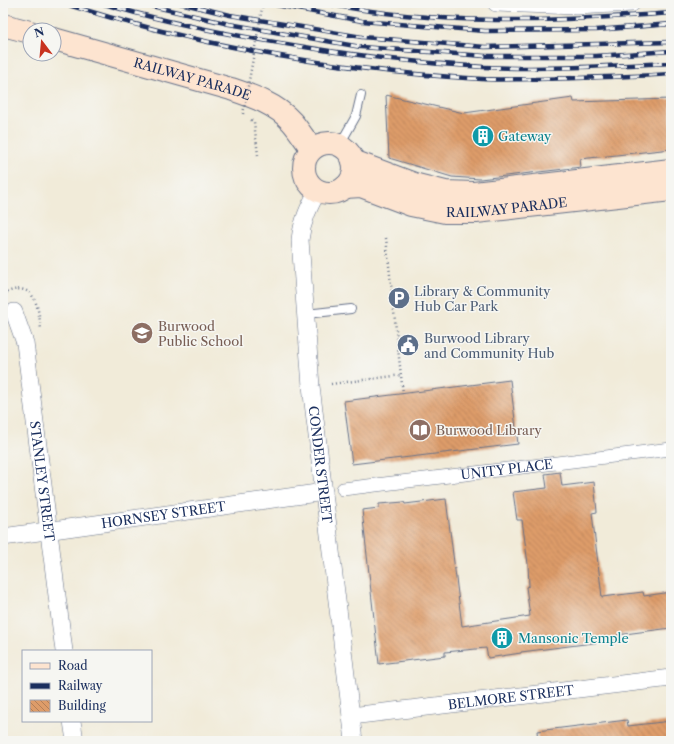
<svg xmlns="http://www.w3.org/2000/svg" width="674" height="744" viewBox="0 0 674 744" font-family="'Libre Caslon Text',serif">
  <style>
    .building { fill: url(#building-back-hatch) }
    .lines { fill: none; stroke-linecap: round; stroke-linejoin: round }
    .service-casing { stroke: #667189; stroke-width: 10 }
    .pedestrian-casing { stroke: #667189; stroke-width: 14 }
    .minor-casing { stroke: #667189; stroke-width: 18 }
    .secondary-casing { stroke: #667189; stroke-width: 24 }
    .path { stroke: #667189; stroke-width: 2.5; stroke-dasharray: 1 3; stroke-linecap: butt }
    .service { stroke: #fff; stroke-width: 8 }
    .pedestrian { stroke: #fff; stroke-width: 13 }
    .minor { stroke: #fff; stroke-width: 17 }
    .secondary { stroke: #fde4d0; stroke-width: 22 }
    .rail-casing { stroke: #1b2f5e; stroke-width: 4.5 }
    .rail { stroke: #f6f6f2; stroke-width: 3; stroke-dasharray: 9; stroke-linecap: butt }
    .path-bridge { stroke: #667189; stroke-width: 2.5; stroke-dasharray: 1 3; stroke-linecap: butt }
    .labels { text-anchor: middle; stroke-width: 3; stroke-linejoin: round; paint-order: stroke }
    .street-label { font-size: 13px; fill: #1b2f5e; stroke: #f6f6f2 }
    .culture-label { font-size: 13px; fill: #0d838f; stroke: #f6f6f2; text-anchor: start }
    .service-label { font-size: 13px; fill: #4e5e75; stroke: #f6f6f2; text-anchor: start }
    .education-label { font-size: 13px; fill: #785e54; stroke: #f6f6f2; text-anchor: start }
  </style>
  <defs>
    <pattern id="building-back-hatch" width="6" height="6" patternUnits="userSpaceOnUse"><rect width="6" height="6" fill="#de9c69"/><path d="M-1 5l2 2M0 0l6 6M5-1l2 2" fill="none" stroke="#b3805a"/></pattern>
  </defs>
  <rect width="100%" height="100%" fill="#f6f6f2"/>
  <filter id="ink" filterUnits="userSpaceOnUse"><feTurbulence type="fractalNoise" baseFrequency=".025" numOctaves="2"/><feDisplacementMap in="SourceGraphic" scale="8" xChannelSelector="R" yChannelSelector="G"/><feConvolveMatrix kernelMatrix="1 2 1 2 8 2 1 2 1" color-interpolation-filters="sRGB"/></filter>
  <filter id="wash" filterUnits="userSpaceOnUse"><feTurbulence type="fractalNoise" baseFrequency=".012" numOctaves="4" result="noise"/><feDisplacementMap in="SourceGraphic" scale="16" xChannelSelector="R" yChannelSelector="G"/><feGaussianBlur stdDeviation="0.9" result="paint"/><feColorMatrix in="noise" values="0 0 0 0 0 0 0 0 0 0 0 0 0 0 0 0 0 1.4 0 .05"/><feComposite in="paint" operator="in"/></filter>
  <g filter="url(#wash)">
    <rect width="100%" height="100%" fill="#f1ebd9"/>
    <g id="blocks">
      <path class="building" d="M386 95 464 113 573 98 574 102 671 99V149L580 159 581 167 480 179 452 177 389 158Z
        M510 380 518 444 352 464 344 401Z
        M560 472 562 486 594 482 597 512 592 513 602 597 643 592 644 596 671 592V628L617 635V640L521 652V653L488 658 486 648 445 652V656L379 664 362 510 379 508V504L404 502 405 504 446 499 462 626 530 616 526 587 529 586 528 564 522 520H517L513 492 547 488 545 474Z
        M627 720 628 726 671 721V741H538L537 731Z"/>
    </g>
  </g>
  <g filter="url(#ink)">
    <use href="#blocks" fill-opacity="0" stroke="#667189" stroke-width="1"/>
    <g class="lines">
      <g class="service-casing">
        <path id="service" d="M339 146 356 116 361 95
          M306 314 351 309"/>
      </g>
      <g class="pedestrian-casing">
        <g id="pedestrian">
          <path id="s1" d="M343 489 671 449"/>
        </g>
      </g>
      <g class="minor-casing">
        <g id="minor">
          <path d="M496 3 576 6 632 3"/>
          <path id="s2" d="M318 190C309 207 302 221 300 240L311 386 354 741"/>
          <path id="s3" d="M14 312 25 343 64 651"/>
          <path id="s4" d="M3 537 324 492"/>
          <path id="s5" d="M351 716 671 678"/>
          <path d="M72 721 75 741"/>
        </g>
      </g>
      <g class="secondary-casing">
        <g id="secondary">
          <path d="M3 25 30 32"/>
          <path id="s6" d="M54 39 231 89C252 96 276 104 292 122 299 130 305 140 312 149"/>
          <circle cx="329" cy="168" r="25"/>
          <path d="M353 161 417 185 445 192 474 193 671 170"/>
          <path id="s7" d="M345 187 361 186 411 205 445 212H476L671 190"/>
        </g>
      </g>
      <path class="path" d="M251 120 254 122 258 155
        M386 238 403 394
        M3 294C35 278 38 306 41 329
        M331 384 402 375"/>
      <use href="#service" class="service"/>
      <use href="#pedestrian" class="pedestrian"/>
      <use href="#minor" class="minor"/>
      <use href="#secondary" class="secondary"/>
      <g class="rail-casing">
        <path id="rail" d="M62 3C198 46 340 71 482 79 499 80 517 79 535 79 580 78 626 77 671 74
          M101 3C159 21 220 33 280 43 348 55 415 63 484 67 546 70 609 66 671 63
          M139 3 229 24 361 47 485 56H596L671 51
          M180 3 230 15 362 37 485 47 671 42
          M266 3 362 21 485 31 596 30 671 24
          M323 3C437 26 555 22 671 13"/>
      </g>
      <use href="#rail" class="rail"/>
      <path class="path-bridge" d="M243 114 263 3"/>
    </g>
  </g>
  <defs>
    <g id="building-disc" transform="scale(1.15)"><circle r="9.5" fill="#0f9aa8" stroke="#f6f6f2"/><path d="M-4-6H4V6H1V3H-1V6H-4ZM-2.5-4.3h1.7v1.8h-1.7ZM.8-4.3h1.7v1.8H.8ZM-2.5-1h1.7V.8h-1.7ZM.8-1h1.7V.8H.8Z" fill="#fff"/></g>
    <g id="parking-disc" transform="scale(1.15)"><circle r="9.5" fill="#5c6f8a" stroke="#f6f6f2"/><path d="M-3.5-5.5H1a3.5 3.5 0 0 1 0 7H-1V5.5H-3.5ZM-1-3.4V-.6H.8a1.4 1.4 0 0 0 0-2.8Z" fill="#fff"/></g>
    <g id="school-disc" transform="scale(1.15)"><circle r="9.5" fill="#8d6e63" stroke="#f6f6f2"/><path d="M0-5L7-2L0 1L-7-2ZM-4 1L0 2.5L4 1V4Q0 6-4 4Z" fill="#fff"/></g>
    <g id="civic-disc" transform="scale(1.15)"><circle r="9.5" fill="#5c6f8a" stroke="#f6f6f2"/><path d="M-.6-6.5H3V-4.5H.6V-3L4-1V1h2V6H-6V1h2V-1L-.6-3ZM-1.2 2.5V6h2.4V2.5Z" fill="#fff"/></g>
    <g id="library-disc" transform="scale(1.15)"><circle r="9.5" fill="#8d6e63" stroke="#f6f6f2"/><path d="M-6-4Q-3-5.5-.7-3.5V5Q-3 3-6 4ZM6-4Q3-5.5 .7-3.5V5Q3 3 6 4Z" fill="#fff"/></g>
  </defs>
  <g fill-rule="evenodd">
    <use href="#building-disc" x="483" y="136"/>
    <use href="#parking-disc" x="399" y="298"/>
    <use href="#school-disc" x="142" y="333"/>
    <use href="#civic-disc" x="408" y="345"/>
    <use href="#library-disc" x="420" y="430"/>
    <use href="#building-disc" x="502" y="638"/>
  </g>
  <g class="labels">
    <g class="street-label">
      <text dy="5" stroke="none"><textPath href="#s6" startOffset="144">RAILWAY PARADE</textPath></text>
      <text dy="5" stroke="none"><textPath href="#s7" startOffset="166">RAILWAY PARADE</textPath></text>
      <text dy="5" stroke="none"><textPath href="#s2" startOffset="279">CONDER STREET</textPath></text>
      <text dy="5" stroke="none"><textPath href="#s1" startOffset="165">UNITY PLACE</textPath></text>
      <text dy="5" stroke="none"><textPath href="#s3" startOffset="172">STANLEY STREET</textPath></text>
      <text dy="5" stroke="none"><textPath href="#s4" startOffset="162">HORNSEY STREET</textPath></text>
      <text dy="5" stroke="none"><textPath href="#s5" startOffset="161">BELMORE STREET</textPath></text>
    </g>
    <g class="culture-label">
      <text x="498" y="141">Gateway</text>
      <text x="518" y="643">Mansonic Temple</text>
    </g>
    <g class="service-label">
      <text x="414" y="296">Library &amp; Community<tspan x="414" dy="15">Hub Car Park</tspan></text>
      <text x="424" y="343">Burwood Library<tspan x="424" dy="15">and Community Hub</tspan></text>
    </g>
    <g class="education-label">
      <text x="158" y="331">Burwood<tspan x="158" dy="15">Public School</tspan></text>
      <text x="436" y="435">Burwood Library</text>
    </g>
  </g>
  <rect width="674" height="744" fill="none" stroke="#f6f6f2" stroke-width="16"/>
  <rect x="22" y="650" width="130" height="72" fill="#f6f6f2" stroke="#9ea6b7"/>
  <rect x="30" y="663" width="20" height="6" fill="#fde4d0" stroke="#9ea6b7"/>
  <text x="58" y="670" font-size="12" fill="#1b2f5e">Road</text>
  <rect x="30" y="683" width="20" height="6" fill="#1b2f5e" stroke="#9ea6b7"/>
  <text x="58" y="690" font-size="12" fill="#1b2f5e">Railway</text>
  <rect x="30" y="700" width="20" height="12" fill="url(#building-back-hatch)" stroke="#9ea6b7"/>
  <text x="58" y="710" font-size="12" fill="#1b2f5e">Building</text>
  <g transform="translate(42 42) rotate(344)"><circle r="19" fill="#f6f6f2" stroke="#9ea6b7"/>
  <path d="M0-3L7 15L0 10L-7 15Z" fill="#c8321e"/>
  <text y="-6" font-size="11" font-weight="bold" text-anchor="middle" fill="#1b2f5e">N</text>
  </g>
</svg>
